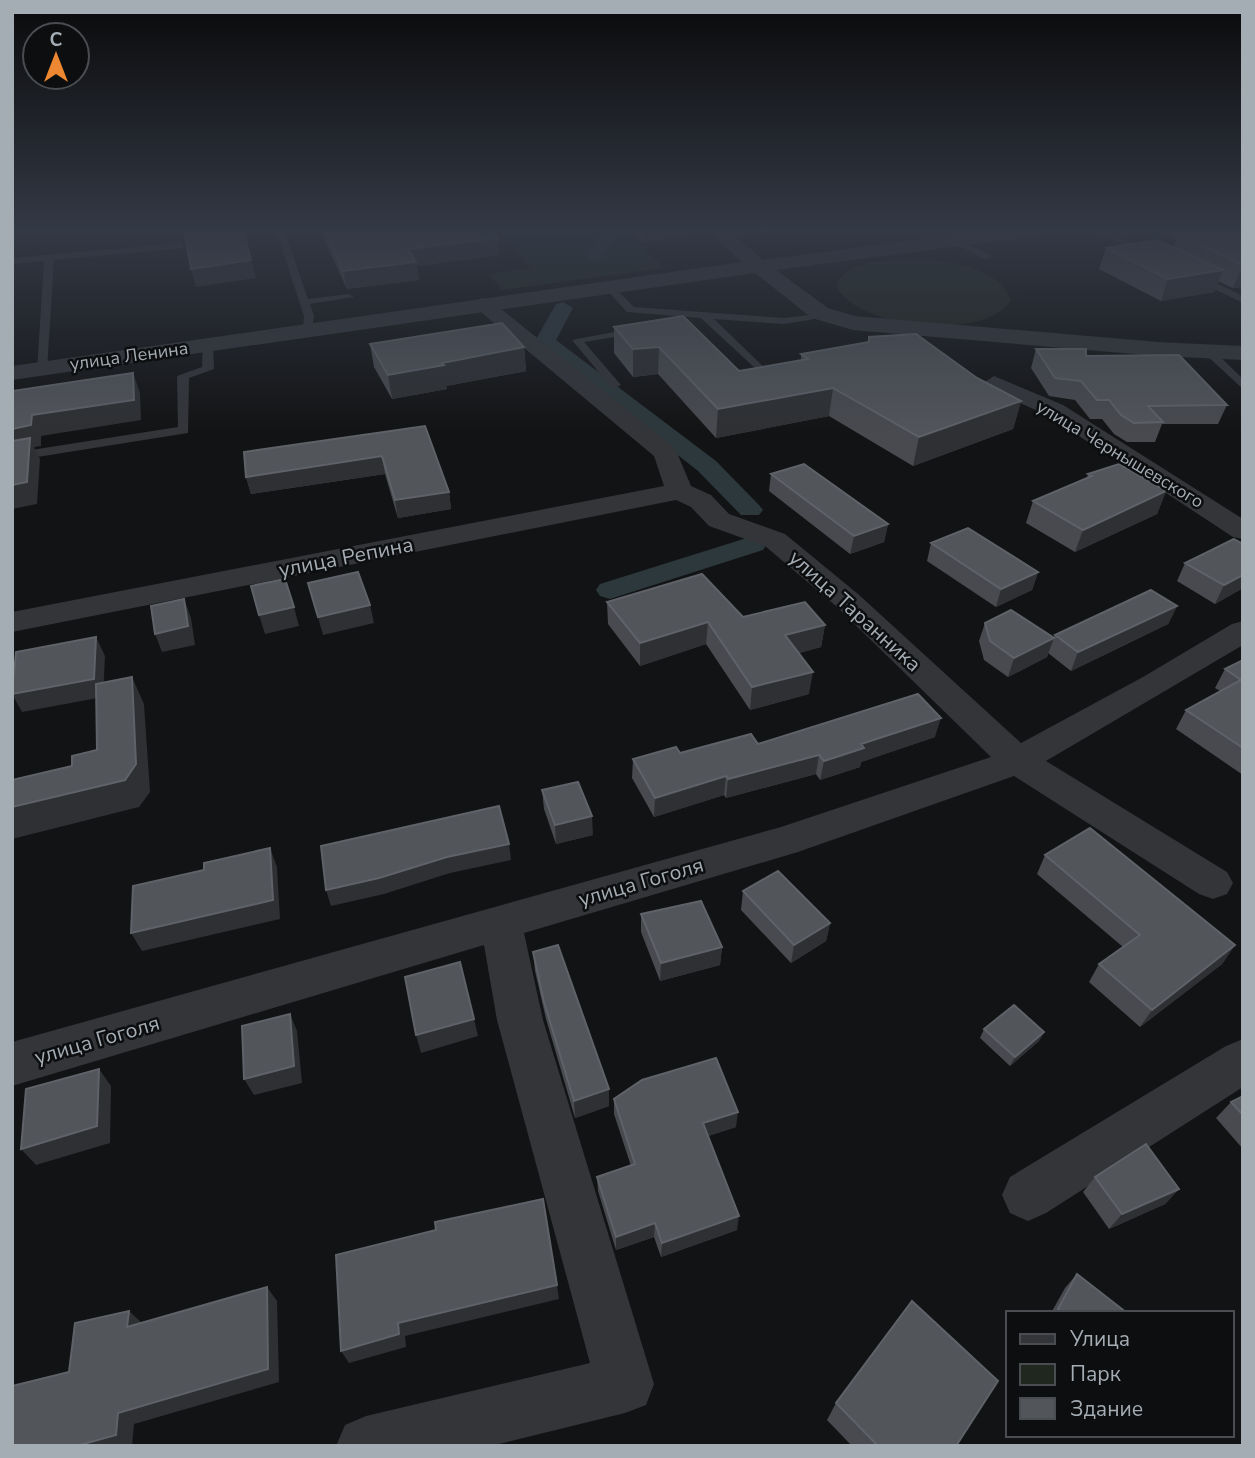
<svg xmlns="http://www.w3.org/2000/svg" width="1255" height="1458" viewBox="0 0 1255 1458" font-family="'Nunito Sans',sans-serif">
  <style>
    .green { fill: #1f271f }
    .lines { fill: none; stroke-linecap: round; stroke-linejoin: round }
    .canal { fill: #2c383c; fill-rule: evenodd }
    .service { fill: #333539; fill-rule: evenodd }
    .minor { fill: #333539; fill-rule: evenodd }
    .tertiary { fill: #333539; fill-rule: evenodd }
    .wall { fill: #484a4f }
    .shaded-wall { fill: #2e3033 }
    .building { fill: #52555a; stroke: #5f6268; stroke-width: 2 }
    .labels { text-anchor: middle; stroke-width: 5; stroke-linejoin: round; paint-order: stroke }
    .far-street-label { font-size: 18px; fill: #a4acb4; stroke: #0d0e0f }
    .street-label { font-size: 21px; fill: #a4acb4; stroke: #0d0e0f }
  </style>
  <rect width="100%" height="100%" fill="#121314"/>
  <path class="green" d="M499 230H623L665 268 502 290 489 274 531 268Z
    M899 259C933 260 997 261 1011 300 987 342 854 329 836 285 847 262 876 262 899 259Z"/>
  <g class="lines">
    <path class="canal" d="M600 230 619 233 600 259H588L585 255 602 233Z
      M563 302 573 308 556 340 716 461 759 505 763 510 759 515H741L698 471 538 345 535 341 556 304Z
      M753 536 763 538 767 544 763 550 610 599 600 596 596 590 600 584Z"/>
    <path class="service" d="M276 230H284L308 299 349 294 354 297 310 304 314 316 312 331 303 329 304 316Z
      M1095 230H1106L1154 255 1146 257Z
      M958 239 990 255 992 257 984 259 955 244Z
      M181 243 184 248 54 260 47 369 37 371 44 261 12 264V258Z
      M1197 274 1243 296V303L1194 279V275Z
      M605 284H611L634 307 784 318 828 313 833 316 784 324 714 319 774 377 776 379 770 382 701 318 627 312 605 288Z
      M635 328 640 331 639 333 584 342 621 385 615 388 611 387 572 340Z
      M208 341 213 344 214 369 189 378 188 433 12 461V453L178 427 177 376 202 367 203 344Z
      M1204 349H1212L1243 379V389L1204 353Z"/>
    <path class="minor" d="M483 298 490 300 675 448 691 486 711 495 729 514 785 534 858 594 1021 743 1143 677 1232 624 1243 621V645L1046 761 1227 872 1233 883 1227 894 1213 899 1199 894 1014 776 798 852 524 933 543 1020 654 1384 646 1405 625 1413 491 1446H336L345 1425 366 1416 590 1363 497 1020 484 945 12 1086V1042L781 827 991 757 836 606 765 546 709 526 691 507 676 500 12 632V612L664 486 654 456 476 308 473 304 476 300Z
      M994 376 1063 405 1243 519V539L1233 537 1047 415 986 388 983 383Z
      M1243 1039V1087L1046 1213 1028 1221 1010 1213 1002 1195 1010 1177 1226 1046Z"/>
    <path class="tertiary" d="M707 230H728L763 260 990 230H1046L1037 236 776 270 828 308 855 316 1158 342 1243 346V360L1158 356 853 330 812 318 755 273 12 380V366L742 262Z"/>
  </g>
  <path class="wall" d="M320 230H492L499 255 417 266 419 280 347 289Z
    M629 230H687V236L642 242Z
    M761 230H794L773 233Z
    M1155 230H1243V287L1233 288 1218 281 1214 292 1161 301 1099 269 1106 248 1173 247 1176 240Z
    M614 327 739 371 801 360V354L977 378 1021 401 1013 429 913 466 829 416 716 438 658 374 633 377 614 353Z
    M370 344 524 347 526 371 446 386 447 389 392 399 374 367Z
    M1036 349 1086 356 1227 405 1218 424H1162L1155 442H1127L1114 434 1102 419H1090L1075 400 1049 396 1031 368Z
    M425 426 449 492 451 509 398 518 385 474 251 494 246 477Z
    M771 474 888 524 884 542 850 554 769 491Z
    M1088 474 1166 491 1157 514 1075 552 1026 523 1033 501 1087 478Z
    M931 543 1038 572 1032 590 996 607 927 561Z
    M1185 563 1243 588 1215 604 1177 581Z
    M607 602 825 625 821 647 799 653 809 694 750 710 706 644 640 666 608 624Z
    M1177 606 1168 624 1071 671 1048 653 1047 657 1008 677 984 660 979 641 985 623 1053 638 1055 635Z
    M1243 660V775L1176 729 1186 710 1220 691 1215 688 1225 669Z
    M935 737 861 762 860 767 820 780 816 774 726 798 724 795 654 817 632 778 633 759 680 753 758 744Z
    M542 790 593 835 556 844 544 809Z
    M1045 855 1235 945 1222 964 1140 1027 1089 982 1099 964 1123 947 1037 874Z
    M743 891 830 923 826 941 791 963 741 910Z
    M641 914 722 947 720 965 660 981 641 932Z
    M533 952 609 1089V1106L575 1118 546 1019 535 971Z
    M984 1029 1044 1032 1039 1041 1010 1066 980 1038Z
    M1243 1096V1149L1216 1118 1231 1102Z
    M614 1099 736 1127 708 1136 737 1230 661 1257 654 1237 616 1250 598 1191 597 1177 631 1166 614 1114Z
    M1095 1177 1179 1189 1165 1204 1109 1229 1083 1192Z
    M1077 1274 1127 1313H1051L1065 1288Z
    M836 1403 956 1446H852L827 1420Z"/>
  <path class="shaded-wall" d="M642 230H687V236L642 242Z
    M773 230H794L773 233Z
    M498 238 499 255 417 266 419 280 347 289 343 271 408 249Z
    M12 260 15 266 12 293Z
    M251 260 256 278 196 287 191 269Z
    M1243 265V287L1233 288Z
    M1223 270 1214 292 1161 301 1168 279Z
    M524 347 526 371 446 386 447 389 392 399 388 375 442 363Z
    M659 347 658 374 633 377V349Z
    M133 373 140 393 141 420 41 436V446L34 447 40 459 37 504 12 509V429L32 415Z
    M833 388 829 416 716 438 718 409Z
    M1021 401 1013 429 913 466 919 437Z
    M382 456 385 474 251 494 246 477Z
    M1166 491 1157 514 1075 552 1083 530Z
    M449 492 451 509 398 518 395 500Z
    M888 524 884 542 850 554 854 536Z
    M1038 572 1032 590 996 607 1001 589Z
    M1243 575V588L1215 604 1224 585Z
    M184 599 191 618 195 645 162 652 155 634Z
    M370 605 374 623 323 635 318 617Z
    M1177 606 1168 624 1071 671 1078 652Z
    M294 607 299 626 265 634 259 615Z
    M708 622 706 644 640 666V643Z
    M825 625 821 647 782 658 785 635Z
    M96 637 105 656 103 697 22 712 12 694Z
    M1054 638 1047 657 1008 677 1014 658Z
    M813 672 809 694 750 710 752 687Z
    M132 677 144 704 150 792 139 807 12 839V807L125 780Z
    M941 718 935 737 861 762 860 767 820 780 824 761 861 744Z
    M819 755 816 774 726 798 728 779Z
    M726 776 724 795 654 817 655 798Z
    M592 816 593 835 556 844 555 825Z
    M509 844 511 860 450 873 384 894 331 906 326 890 447 857Z
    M270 848 277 867 280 919 142 951 131 933Z
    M830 923 826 941 791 963 794 945Z
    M1235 945 1222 964 1140 1027 1152 1010Z
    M722 947 720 965 660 981 661 963Z
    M290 1014 297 1031 302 1083 254 1095 244 1079Z
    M474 1019 478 1036 421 1053 416 1035Z
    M1044 1032 1039 1041 1010 1066 1015 1057Z
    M99 1069 111 1086 110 1143 36 1165 21 1149Z
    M609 1089V1106L575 1118 574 1101Z
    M738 1112 736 1127 702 1138 703 1123Z
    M1179 1189 1165 1204 1109 1229 1122 1214Z
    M739 1216 737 1230 661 1257 662 1243Z
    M655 1223 654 1237 616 1250V1237Z
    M557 1285 559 1299 405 1336 406 1347 349 1363 341 1351 398 1323Z
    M267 1287 277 1301 279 1382 134 1424 132 1446H76L118 1413Z
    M129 1311 143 1324 127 1327Z"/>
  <path class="building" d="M184 230H243L251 260 191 269Z
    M325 230H492L498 238 408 249 416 262 343 271Z
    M1206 230H1243V265L1177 235Z
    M1158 240 1223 270 1168 279 1106 248Z
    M683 316 739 371 808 359 801 354 869 342V337L916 334 977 378 1021 401 919 437 833 388 718 409 659 347 633 349 614 327Z
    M502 323 524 347 442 363 444 365 388 375 370 344Z
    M1036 349H1086V356L1179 355 1227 405 1148 406 1163 422 1134 423 1121 415 1109 400H1097L1081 381 1055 378Z
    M133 373 134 400 32 415 31 425 12 429V391Z
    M425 426 449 492 395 500 382 456 246 477 244 452Z
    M30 438 27 482 12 485V441Z
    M804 464 888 524 854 536 771 474Z
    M1119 464 1166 491 1083 530 1033 501 1092 476 1088 474Z
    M968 528 1038 572 1001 589 931 543Z
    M1234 539 1243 544V575L1224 585 1185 563Z
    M358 572 370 605 318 617 308 583Z
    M702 574 743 617 805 602 825 625 785 635 813 672 752 687 708 622 640 643 607 602Z
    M285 579 294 607 259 615 251 586Z
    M1151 590 1177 606 1078 652 1055 635Z
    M184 599 188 626 155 634 151 606Z
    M1011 610 1054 638 1014 658 990 641 985 623Z
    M96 637 94 679 12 694 16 652Z
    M1243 660V748L1186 710 1241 680 1225 669Z
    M132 677 136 764 125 780 12 807V780L72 766V756L97 750 96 684Z
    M918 694 941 718 861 744 864 748 824 761 819 755 728 779 726 776 655 798 633 759 676 747 680 753 751 734 758 744Z
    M578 782 592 816 555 825 542 790Z
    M499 806 509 844 447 857 379 878 326 890 321 846Z
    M1090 828 1235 945 1152 1010 1099 964 1140 935 1045 855Z
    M270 848 273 900 131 933 133 886 204 870V863Z
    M778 871 830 923 794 945 743 891Z
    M701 901 722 947 661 963 641 914Z
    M558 945 609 1089 574 1101 544 1002 533 952Z
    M460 962 474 1019 416 1035 405 977Z
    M1014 1005 1044 1032 1015 1057 984 1029Z
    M290 1014 294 1066 244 1079 242 1026Z
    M716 1058 738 1112 703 1123 739 1216 662 1243 655 1223 616 1237 597 1177 635 1164 614 1099 642 1080Z
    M99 1069 97 1126 21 1149 26 1089Z
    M1243 1096V1115L1231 1102Z
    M1146 1144 1179 1189 1122 1214 1095 1177Z
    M543 1199 557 1285 398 1323 399 1334 341 1351 336 1255 436 1230 435 1222Z
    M1077 1274 1127 1313H1063L1058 1309Z
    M267 1287 268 1369 118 1413 116 1435 76 1446H12V1386L69 1372 75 1323 129 1311 127 1327Z
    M912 1301 998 1381 956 1446H878L836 1403Z"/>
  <linearGradient id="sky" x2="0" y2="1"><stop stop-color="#0a0a0b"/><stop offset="0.53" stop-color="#333945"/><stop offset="1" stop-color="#333945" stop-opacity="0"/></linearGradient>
  <rect width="1255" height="434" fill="url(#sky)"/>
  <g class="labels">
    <g class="far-street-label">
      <text transform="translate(129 356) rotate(-8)" y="6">улица Ленина</text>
      <text transform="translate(1120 454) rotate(31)" y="6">улица Чернышевского</text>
    </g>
    <g class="street-label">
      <text transform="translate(346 557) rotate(-11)" y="7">улица Репина</text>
      <text transform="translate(855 611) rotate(42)" y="7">улица Таранника</text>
      <text transform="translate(641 882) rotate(-16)" y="7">улица Гоголя</text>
      <text transform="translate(97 1040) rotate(-16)" y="7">улица Гоголя</text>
    </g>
  </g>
  <rect width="1255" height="1458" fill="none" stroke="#a4acb4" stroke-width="28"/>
  <rect x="1006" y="1311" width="228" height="126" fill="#0d0e0f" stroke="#494d51" stroke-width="2"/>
  <rect x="1020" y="1334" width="35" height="10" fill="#333539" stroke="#494d51" stroke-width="2"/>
  <text x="1070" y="1346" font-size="21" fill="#a4acb4">Улица</text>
  <rect x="1020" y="1364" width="35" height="21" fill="#1f271f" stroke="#494d51" stroke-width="2"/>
  <text x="1070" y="1381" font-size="21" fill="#a4acb4">Парк</text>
  <rect x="1020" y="1398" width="35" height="21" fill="#52555a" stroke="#494d51" stroke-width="2"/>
  <text x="1070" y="1416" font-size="21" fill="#a4acb4">Здание</text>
  <g transform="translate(56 56)"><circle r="33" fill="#0d0e0f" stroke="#494d51" stroke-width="2"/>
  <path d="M0-5L12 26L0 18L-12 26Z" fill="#ed8731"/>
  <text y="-10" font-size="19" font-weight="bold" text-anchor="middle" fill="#a4acb4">С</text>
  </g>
</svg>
